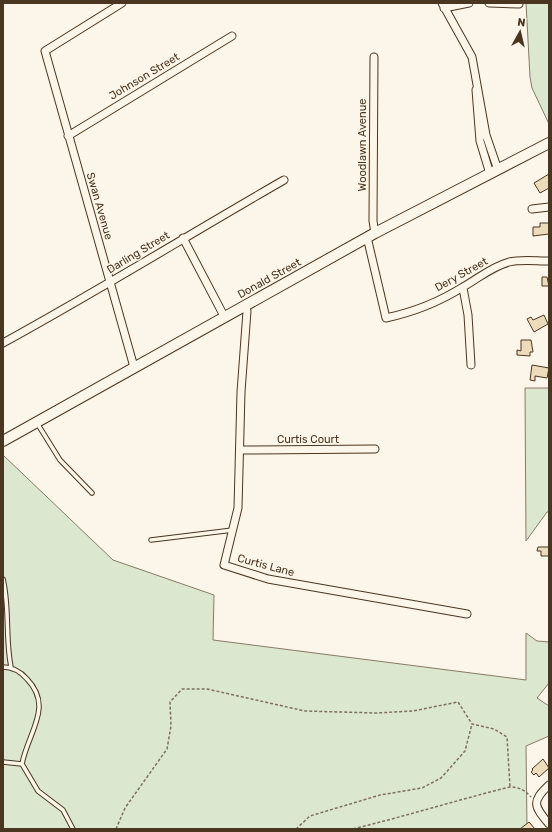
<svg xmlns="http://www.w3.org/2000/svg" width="552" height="832" viewBox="0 0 552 832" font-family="Rubik,sans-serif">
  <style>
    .green { fill: #dce7d0; stroke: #887966 }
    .building { fill: #ecdcbc; stroke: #4a3520 }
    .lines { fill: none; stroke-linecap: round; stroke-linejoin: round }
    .lane-casing { stroke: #4a3520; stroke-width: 5.5 }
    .street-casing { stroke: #4a3520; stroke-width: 9 }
    .secondary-casing { stroke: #4a3520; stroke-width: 12 }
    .path { stroke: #7f6f5c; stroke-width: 1.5; stroke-dasharray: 3 2; stroke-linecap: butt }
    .lane { stroke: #fbf6e9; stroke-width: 3.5 }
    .street { stroke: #fbf6e9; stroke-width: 7 }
    .secondary { stroke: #fbf6e9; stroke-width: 10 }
    .labels { text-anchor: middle; stroke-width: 3; stroke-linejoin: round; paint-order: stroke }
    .street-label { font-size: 11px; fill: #4a3520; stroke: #fbf6e9 }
  </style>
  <rect width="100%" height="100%" fill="#fbf6e9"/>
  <path class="green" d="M526 3H549V124L532 88 530 77Z
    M525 388H549V512H547L526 541Z
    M3 455 113 560 214 595 213 640 526 680V633L537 641 549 642V683L537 698 549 706V736L526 746 527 829H3Z"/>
  <path class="building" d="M549 174V188L540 193 534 183Z
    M540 223H549V234L533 236V227H540Z
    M542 277H547L549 286H542Z
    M544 315 548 324 534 332 527 319 531 317 533 320Z
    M521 340H531L533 352H530V356L517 355V350L521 351Z
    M532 365 549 368 547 378 535 376V381L530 380Z
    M538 547H549V556H541V551H537Z
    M543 759 549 768 539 777 536 773 534 775 531 772 533 770 532 769Z
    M529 822 535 829H520Z"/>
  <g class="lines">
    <g class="lane-casing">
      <path id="lane" d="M37 423 60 460 92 493
        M151 540 233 530
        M3 579C10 608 5 638 11 667
        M3 667C13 667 20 671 27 679 54 707 28 732 22 764L3 762
        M22 764 38 791 63 810 73 829"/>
    </g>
    <g class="street-casing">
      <path id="street" d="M122 3 45 51 134 367
        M442 3 472 57 486 135 498 170
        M489 3 519 4
        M444 8 469 3
        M374 57 373 221 375 233
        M476 90 480 141 490 174
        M68 136 232 36
        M532 209 549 207
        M367 237 386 318C414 312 439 302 463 287 479 278 491 267 509 262 521 259 536 261 549 261
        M183 238 224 316
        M463 288 468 315 471 365
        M245 305 247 311 241 392 238 508 224 565 268 579 467 614
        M3 343C98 291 190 234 284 180
        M241 450 375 449
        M549 785C531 802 534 806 549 824"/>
    </g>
    <g class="secondary-casing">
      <path id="secondary" d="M3 441 375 233 549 143"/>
    </g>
    <path class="path" d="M116 829 125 808 167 749 171 726 170 702 182 689H207L305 711 376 713 413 711 458 702 472 724 494 729 507 737 510 787
      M296 829 310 816 380 795 422 788 441 778 465 751 472 724
      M353 829C406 816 457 800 510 787 519 787 525 790 531 797"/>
    <use href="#lane" class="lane"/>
    <use href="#street" class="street"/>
    <use href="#secondary" class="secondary"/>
  </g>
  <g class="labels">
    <g class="street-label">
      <text transform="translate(144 76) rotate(-31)" y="4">Johnson Street</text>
      <text transform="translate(362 145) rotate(-90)" y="4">Woodlawn Avenue</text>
      <text transform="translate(100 206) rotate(74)" y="4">Swan Avenue</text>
      <text transform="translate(138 252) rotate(-31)" y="4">Darling Street</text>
      <text transform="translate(461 274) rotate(-29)" y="4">Dery Street</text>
      <text transform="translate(269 278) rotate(-29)" y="4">Donald Street</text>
      <text x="308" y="443">Curtis Court</text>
      <text transform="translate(266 565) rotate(15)" y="4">Curtis Lane</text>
    </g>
  </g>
  <rect width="552" height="832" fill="none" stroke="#4a3520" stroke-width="8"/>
  <g transform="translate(520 32) rotate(8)" stroke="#fbf6e9" stroke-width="3" paint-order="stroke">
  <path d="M0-3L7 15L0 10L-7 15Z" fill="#4a3520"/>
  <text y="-6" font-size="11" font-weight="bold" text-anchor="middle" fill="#4a3520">N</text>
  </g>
</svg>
